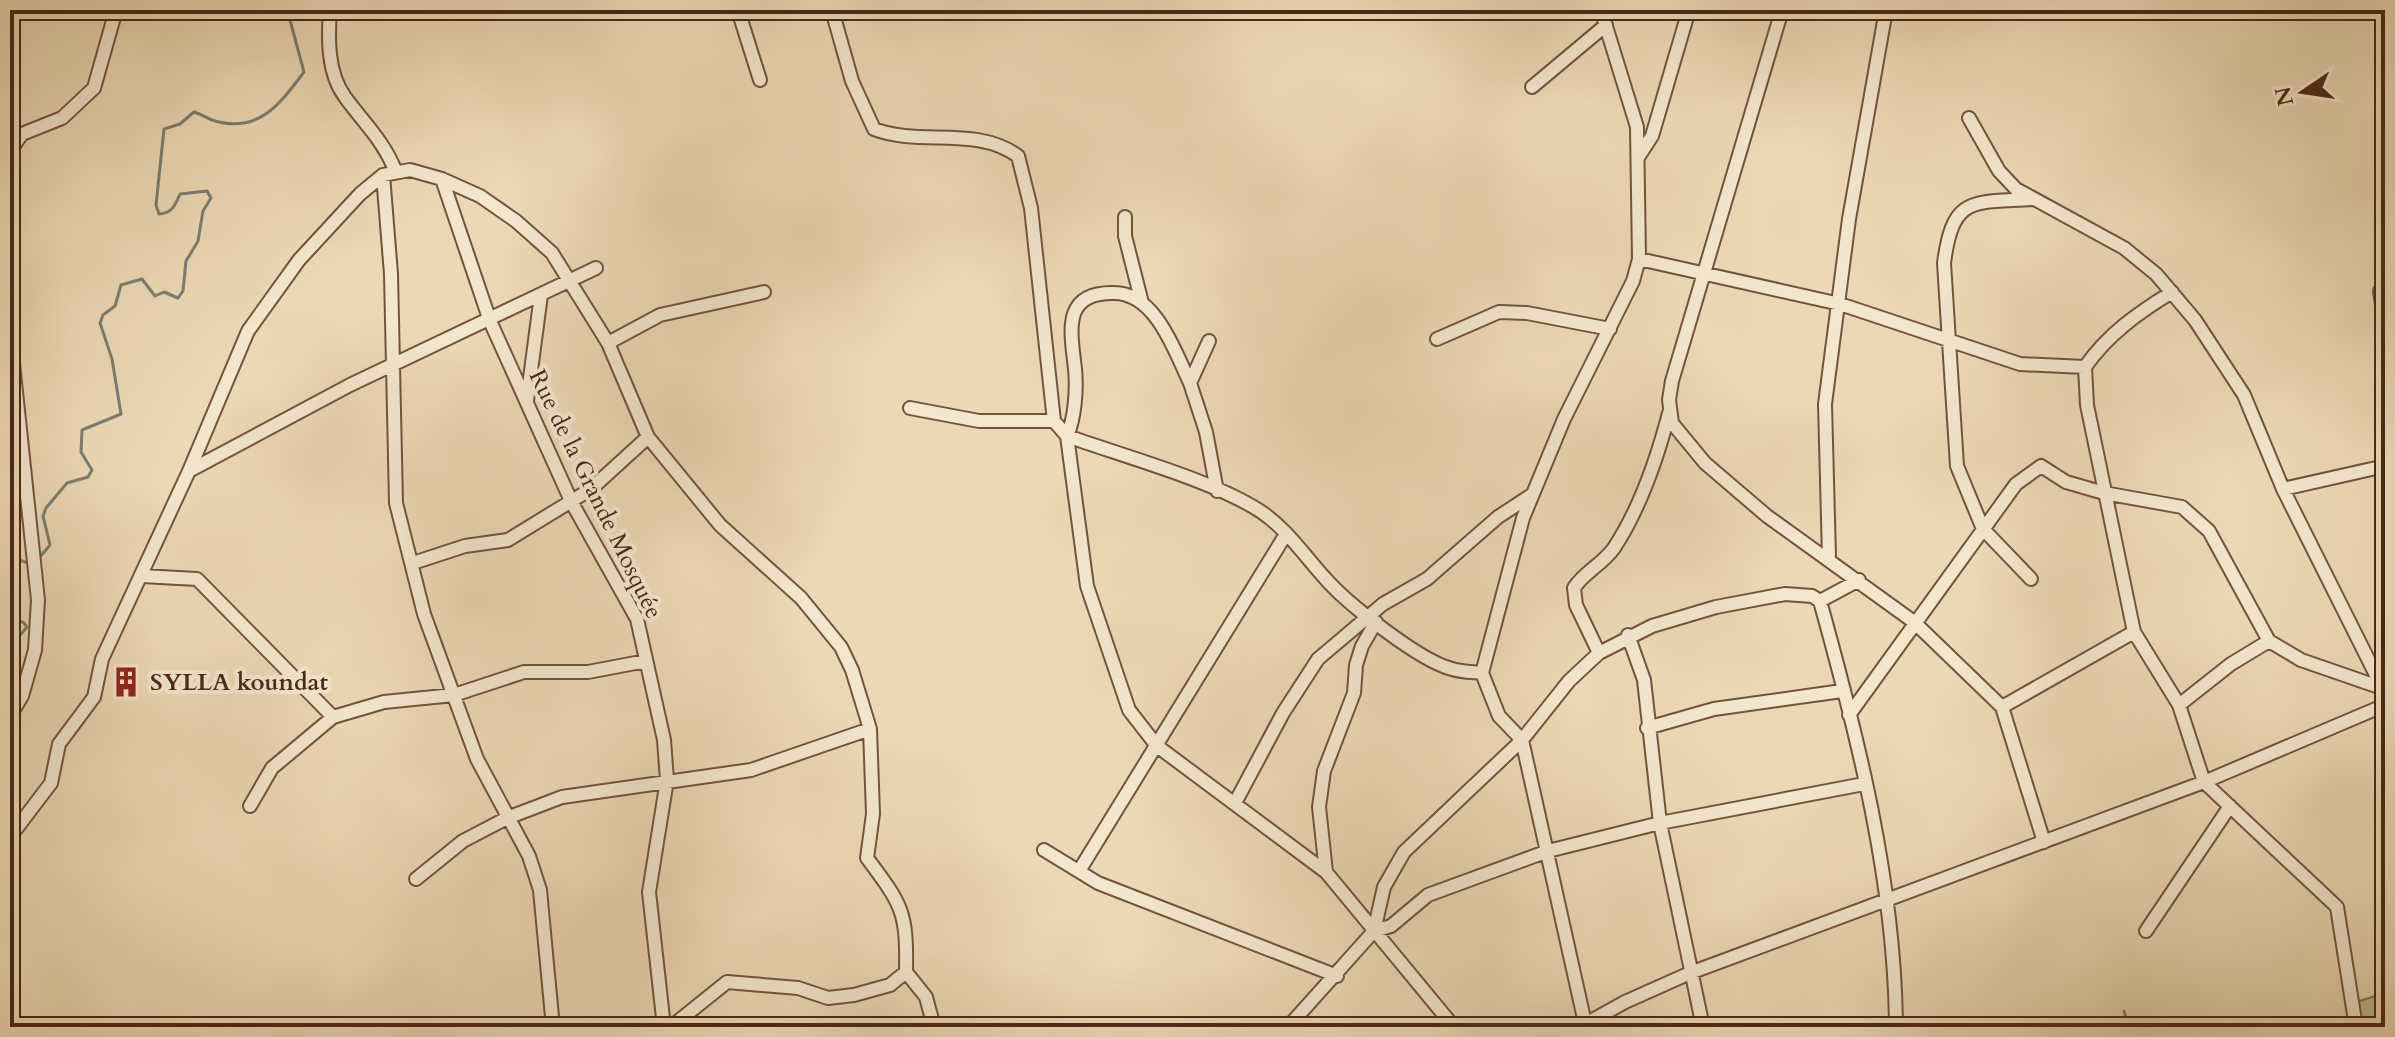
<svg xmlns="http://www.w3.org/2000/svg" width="2395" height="1037" viewBox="0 0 2395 1037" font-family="Cardo,serif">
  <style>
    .green { fill: #b8bf8d; stroke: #817452; stroke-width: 2 }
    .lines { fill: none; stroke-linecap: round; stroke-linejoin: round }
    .stream { stroke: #797f74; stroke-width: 3 }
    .minor-casing { stroke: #72543e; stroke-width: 16 }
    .minor { stroke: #f3e6ce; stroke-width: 12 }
    .labels { text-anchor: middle; stroke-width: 8; stroke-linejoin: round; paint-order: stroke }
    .street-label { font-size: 24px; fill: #4a2817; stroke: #f3e6ce }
    .poi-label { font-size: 24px; font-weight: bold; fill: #4a2817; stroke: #f3e6ce; text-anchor: start }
  </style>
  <rect width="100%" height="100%" fill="#ecd8b4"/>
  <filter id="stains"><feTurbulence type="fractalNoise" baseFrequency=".0025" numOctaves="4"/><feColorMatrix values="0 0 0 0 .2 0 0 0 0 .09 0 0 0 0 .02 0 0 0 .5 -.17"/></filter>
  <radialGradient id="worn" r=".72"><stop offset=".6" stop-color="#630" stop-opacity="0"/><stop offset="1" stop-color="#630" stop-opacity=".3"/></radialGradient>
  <path class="green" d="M2385 993V1027H2363L2353 1003Z"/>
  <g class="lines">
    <path class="stream" d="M10 557 28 563
      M39 558 50 545 43 516 46 508 67 483 88 477 92 470 81 452 82 430 121 414 112 359 100 323 103 315 115 306 121 285 142 279 155 296 164 292 178 298 183 291 186 261 198 241 203 211 211 198 207 191 180 194C175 206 172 213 159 214L156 205 164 129 180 124 194 112C201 114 205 117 212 120 258 135 280 104 304 72L290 20 293 10
      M10 621 23 622 27 627 10 647
      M2124 1011 2129 1027"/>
    <g class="minor-casing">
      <path id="minor" d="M330 10C328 37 327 73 345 97 363 122 383 140 395 170
        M738 10 760 80
        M832 10 852 81 874 129C921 147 975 125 1018 156L1031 208 1054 421
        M1782 10 1672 381 1669 400 1672 423 1705 463 1767 516 1914 622 2002 707 2044 842
        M1532 87 1606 25
        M1969 118 1999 171 2016 189 2124 248 2156 274 2195 320 2244 395 2283 489 2383 689
        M10 151 22 134 62 118 94 88 116 10
        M1639 156 1652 136 1689 10
        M383 175 391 274 396 503 424 614 477 759 529 856 540 890 553 1027
        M442 179 490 321 572 503 637 619 664 740 667 780 649 892 664 1027
        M1125 217V236L1142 303
        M1639 259 1840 304 2020 364 2085 367C2108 334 2138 313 2172 292
        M2380 291 2385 326
        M10 335 38 600 35 650 22 696 10 716
        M1437 339 1499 312 1527 313 1610 329
        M1209 341 1190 383 1206 432 1217 491
        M608 343 660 315 764 292
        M2085 367 2087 405 2134 632 2179 705 2204 782 2337 907 2356 1027
        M1190 383C1175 352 1156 293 1114 293 1061 292 1071 332 1075 369 1077 389 1075 418 1067 436 1123 456 1212 480 1260 511 1286 528 1304 555 1324 577 1346 603 1420 661 1452 669 1462 672 1473 672 1482 673
        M527 401 541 295
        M910 408 979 421H1054L1067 436 1087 586 1129 710 1157 746 1326 872 1454 1027
        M189 471 350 385 596 268
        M10 481 26 490
        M2283 489 2385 466
        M1829 557 1825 404 1849 219 1886 10
        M413 563 465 546 508 540 591 489 648 437
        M142 576 197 579 333 717
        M2031 579 1983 529 1957 466 1944 263C1953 195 1972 203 2032 199
        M1820 601 1859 580
        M1628 635 1644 680 1660 823 1703 1027
        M1599 653 1576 605 1574 588C1584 572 1603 564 1614 548 1641 507 1657 459 1669 413
        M2179 705 2231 664 2269 641
        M2002 707 2134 632
        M1849 715 2016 484 2041 466 2066 482 2104 493 2182 507 2209 531 2269 641 2301 660 2382 688
        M1647 728 1714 709 1842 691
        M1235 803 1283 713 1318 659 1383 604 1427 579 1498 517 1533 494
        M250 806 272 768 333 717 384 702 454 695 524 672H588L646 661
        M10 837 51 783 59 744 94 697 102 659 189 471 248 331 299 260 360 194 383 175 410 170 442 179 480 196 516 221 552 253 608 343 648 437 720 525 801 598 841 647 852 670 870 729 873 814 867 858C903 906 907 912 906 972L890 985 854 995 828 998 798 988 727 982 671 1027
        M1044 850 1098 883 1337 976
        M1079 871 1286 534
        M1326 872 1319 807 1324 771 1354 693 1356 665 1362 646 1376 622
        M416 879 463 841 507 818 562 797 751 770 870 729
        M1374 931 1391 926 1428 895 1548 851 1660 823 1864 784
        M2146 931 2230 806
        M906 972 926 997 934 1027
        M1585 1023 1522 740 1499 716 1482 673 1523 518 1564 419 1633 281 1639 259 1637 127 1601 10
        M1288 1027 1374 931 1384 887 1404 852 1522 740 1569 681 1599 653 1652 626 1716 607 1785 594 1812 596 1820 601C1858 738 1895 883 1896 1027
        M1580 1027 1625 1002 1690 973 2204 782 2385 705"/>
    </g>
    <use href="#minor" class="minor"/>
  </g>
  <defs>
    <g id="building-bare" transform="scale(2.4)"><path d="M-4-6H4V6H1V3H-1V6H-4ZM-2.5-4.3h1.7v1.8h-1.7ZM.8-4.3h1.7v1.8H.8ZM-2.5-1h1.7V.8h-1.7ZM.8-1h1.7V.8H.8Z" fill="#8f2418" stroke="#f3e6ce" stroke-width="2.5" paint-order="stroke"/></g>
  </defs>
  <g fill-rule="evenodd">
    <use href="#building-bare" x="126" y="682"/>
  </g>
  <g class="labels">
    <g class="street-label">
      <text transform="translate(596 494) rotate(64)" y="8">Rue de la Grande Mosquée</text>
    </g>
    <g class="poi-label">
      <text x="150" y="690">SYLLA koundat</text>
    </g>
  </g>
  <rect width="2395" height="1037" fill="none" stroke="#ecd8b4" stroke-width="40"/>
  <rect x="12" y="12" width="2371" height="1013" fill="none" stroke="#4a2817" stroke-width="4"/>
  <rect x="20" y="20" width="2355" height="997" fill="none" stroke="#4a2817" stroke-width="2"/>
  <g transform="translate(2303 92) rotate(257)" stroke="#f3e6ce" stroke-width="6" paint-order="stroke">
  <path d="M0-6L14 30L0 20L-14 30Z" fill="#4a2817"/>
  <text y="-12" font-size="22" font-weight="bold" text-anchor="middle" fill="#4a2817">N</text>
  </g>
  <rect width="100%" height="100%" filter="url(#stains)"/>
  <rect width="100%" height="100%" fill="url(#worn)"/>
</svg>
